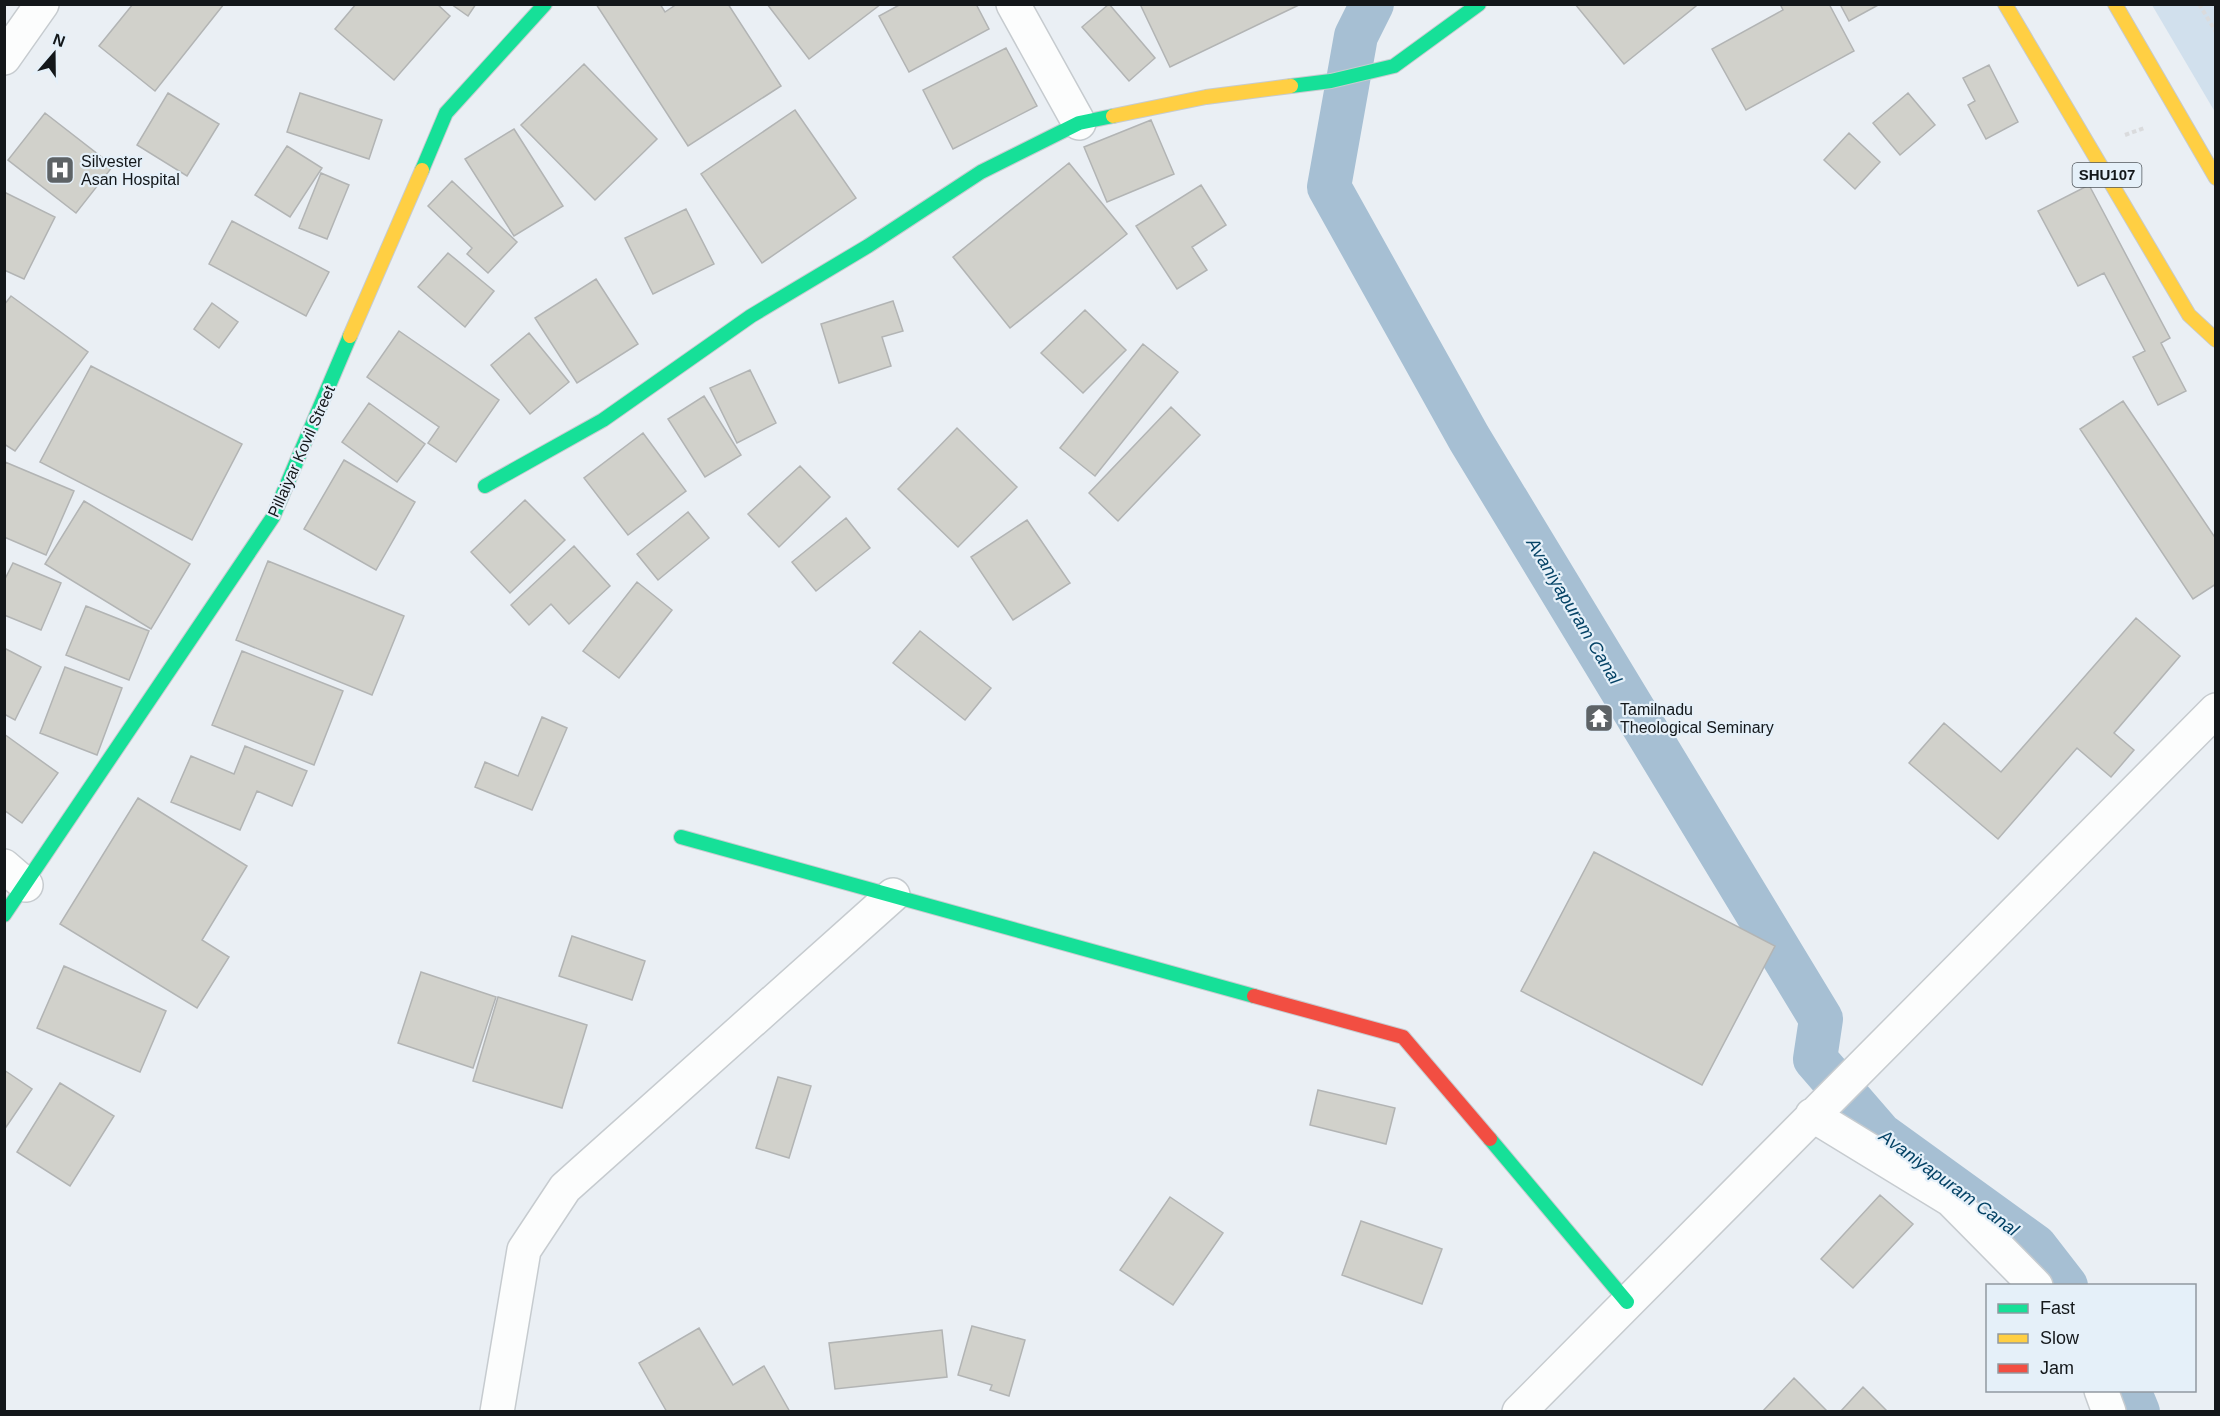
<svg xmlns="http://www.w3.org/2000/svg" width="2220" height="1416" viewBox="0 0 2220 1416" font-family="Arial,sans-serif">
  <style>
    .green { fill: #d1e0ed }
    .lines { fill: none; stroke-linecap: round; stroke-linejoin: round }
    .canal { stroke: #a6bfd3; stroke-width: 44 }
    .building { fill: #d1d1cb; stroke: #b2b4b4; stroke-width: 1.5 }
    .street-casing { stroke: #c6cbcf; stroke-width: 36 }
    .fast-casing { stroke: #c6cbcf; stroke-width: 16 }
    .slow-casing { stroke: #c6cbcf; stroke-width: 16 }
    .jam-casing { stroke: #c6cbcf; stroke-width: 16 }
    .path { stroke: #dadbdd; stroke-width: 4; stroke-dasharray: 4.5 3; stroke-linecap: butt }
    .street { stroke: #fcfdfd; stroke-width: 33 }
    .fast { stroke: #16e098; stroke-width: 14 }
    .slow { stroke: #ffcf43; stroke-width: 14 }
    .jam { stroke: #f24e42; stroke-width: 14 }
    .labels { text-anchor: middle; stroke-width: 4.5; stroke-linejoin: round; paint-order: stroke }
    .shield { fill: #e5f0f9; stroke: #52585d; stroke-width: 1.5 }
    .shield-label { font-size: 15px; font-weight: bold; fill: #13171a }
    .poi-label { font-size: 16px; fill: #13171a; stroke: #e5f0f9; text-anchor: start }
    .street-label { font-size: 16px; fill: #13171a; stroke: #e5f0f9 }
    .water-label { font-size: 18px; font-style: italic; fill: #054366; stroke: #e5f0f9 }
  </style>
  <rect width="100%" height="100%" fill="#eaeff4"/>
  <path class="green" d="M2152 5H2215V112Z"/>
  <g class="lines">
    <path class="canal" d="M1372 4 1356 36 1329 187 1469 438 1821 1019 1815 1059 1880 1134 2035 1246 2066 1286
      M2129 1390 2138 1412"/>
  </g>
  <path class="building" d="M133 4H224L155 91 99 46Z
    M356 4H437L450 16 394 80 335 29Z
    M451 4H476L468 16Z
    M596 4H660L665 12 677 4H728L781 86 688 146Z
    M767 4H881L809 59Z
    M901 4H976L989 29 909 72 879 16Z
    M1109 4 1155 58 1129 81 1082 27Z
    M1140 4H1301L1170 67Z
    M1575 4H1695L1696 6 1624 64Z
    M1780 4H1829L1854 51 1746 110 1712 49 1783 10Z
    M1840 4H1880L1849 21Z
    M1006 48 1037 106 953 149 923 90Z
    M584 64 657 139 595 200 521 125Z
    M1989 65 2018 122 1986 139 1968 105 1975 101 1963 78Z
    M168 93 219 124 187 176 137 145Z
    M300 93 382 120 369 159 287 132Z
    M1908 93 1935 125 1900 155 1873 123Z
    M795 110 856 198 762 263 701 174Z
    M45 113 113 166 76 213 8 160Z
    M1151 120 1174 174 1107 202 1084 147Z
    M514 129 563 206 514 236 465 159Z
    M1849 133 1880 162 1855 189 1824 160Z
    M287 146 322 168 290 217 255 195Z
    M1069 163 1127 234 1010 328 953 257Z
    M321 173 349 185 327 239 299 228Z
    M452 181 517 242 488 273 467 254 472 248 428 206Z
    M1201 185 1226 225 1192 247 1207 270 1177 289 1136 226Z
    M2089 185 2170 338 2161 343 2186 391 2158 405 2133 357 2145 351 2104 273 2078 286 2038 211Z
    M4 192 55 217 24 279 4 270Z
    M686 209 714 264 653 294 625 238Z
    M232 221 329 272 306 316 209 264Z
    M448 253 494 291 465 327 418 287Z
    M596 279 638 344 577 383 535 318Z
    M11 296 88 352 15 451 4 444V305Z
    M893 301 903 331 882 337 891 366 839 383 821 324Z
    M212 303 238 322 219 348 194 329Z
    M1085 310 1126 350 1083 393 1041 353Z
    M399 331 499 400 456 462 428 443 439 427 367 377Z
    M529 333 569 382 530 414 491 365Z
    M1143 344 1178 372 1095 476 1060 448Z
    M91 366 242 444 192 540 40 462Z
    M750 370 776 423 737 443 710 388Z
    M704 396 741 455 705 477 668 419Z
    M2123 401 2216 539V584L2193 599 2080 429Z
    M369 403 425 444 397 482 342 442Z
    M1171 407 1200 435 1118 521 1089 493Z
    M957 428 1017 487 958 547 898 489Z
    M643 433 686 491 628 535 584 478Z
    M344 460 415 502 376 570 304 529Z
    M5 462 74 491 46 555 4 537Z
    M800 466 830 497 779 547 748 514Z
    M525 500 565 540 510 593 471 552Z
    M84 501 190 564 151 629 45 564Z
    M688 512 709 538 658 580 637 554Z
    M846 518 870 548 816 591 792 562Z
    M1027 520 1070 583 1013 620 971 557Z
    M574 546 610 586 569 624 551 604 529 625 511 605Z
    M268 561 404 616 372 695 236 640Z
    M13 563 61 583 41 630 4 615V581Z
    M637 582 672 610 619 678 583 651Z
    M86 606 149 631 129 680 66 655Z
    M2136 618 2180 656 2114 733 2134 750 2111 777 2077 748 1998 839 1909 763 1944 723 2001 772Z
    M920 631 991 688 965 720 893 663Z
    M4 648 41 667 15 720 4 714Z
    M242 651 343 691 314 765 212 725Z
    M65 667 122 688 97 755 40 733Z
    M542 717 567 728 532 810 475 787 485 762 518 776Z
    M4 734 58 773 22 823 4 810Z
    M245 746 307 771 292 806 257 791 240 830 171 802 191 756 234 774Z
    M138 798 247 866 202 940 229 957 197 1008 60 924Z
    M1594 852 1775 946 1702 1085 1521 991Z
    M572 936 645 961 632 1000 559 976Z
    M64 966 166 1011 140 1072 37 1028Z
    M421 972 496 997 473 1068 398 1043Z
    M498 997 587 1025 562 1108 473 1081Z
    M4 1070 32 1089 4 1130Z
    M778 1077 811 1086 789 1158 756 1148Z
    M60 1083 114 1116 70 1186 17 1152Z
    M1318 1090 1395 1108 1386 1144 1310 1125Z
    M1880 1195 1913 1224 1853 1288 1821 1259Z
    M1170 1197 1223 1233 1173 1305 1120 1270Z
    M1361 1221 1442 1249 1422 1304 1342 1275Z
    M972 1326 1025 1340 1009 1396 990 1390 992 1385 958 1375Z
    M699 1328 733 1385 764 1366 790 1412H667L639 1363Z
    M942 1330 947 1377 835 1389 829 1343Z
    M1794 1378 1828 1412H1762Z
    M1863 1387 1888 1412H1840Z"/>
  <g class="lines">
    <g class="street-casing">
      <path id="street" d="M1013 4 1079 123
        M4 58 42 4
        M4 866 26 885
        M1812 1115 1951 1200 2036 1286
        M2101 1390 2109 1412
        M497 1412 524 1250 565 1188 893 895
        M1519 1412 2216 710"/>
    </g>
    <g class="fast-casing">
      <path id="fast" d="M1291 86 1331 81 1394 66 1479 4
        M422 170 446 113 545 4
        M485 486 603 420 751 316 868 246 981 172 1079 123 1113 116
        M681 837 1254 996
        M4 915 273 517 350 336
        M1490 1139 1627 1302"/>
    </g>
    <g class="slow-casing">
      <path id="slow" d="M2005 4 2189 315 2216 340
        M2115 4 2216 178
        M1113 116 1206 97 1291 86
        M350 336 422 170"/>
    </g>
    <g class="jam-casing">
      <path id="jam" d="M1254 996 1403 1037 1490 1139"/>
    </g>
    <path class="path" d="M2199 4 2216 32
      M2125 135 2144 128"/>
    <use href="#street" class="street"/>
    <use href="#fast" class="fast"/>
    <use href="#slow" class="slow"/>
    <use href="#jam" class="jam"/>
  </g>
  <defs>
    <g id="hospital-square" transform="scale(1.5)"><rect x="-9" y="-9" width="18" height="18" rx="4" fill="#5e6366" stroke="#e5f0f9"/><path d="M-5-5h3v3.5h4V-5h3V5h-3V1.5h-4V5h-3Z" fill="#fff"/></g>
    <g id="temple-square" transform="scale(1.5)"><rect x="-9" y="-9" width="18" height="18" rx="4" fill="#5e6366" stroke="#e5f0f9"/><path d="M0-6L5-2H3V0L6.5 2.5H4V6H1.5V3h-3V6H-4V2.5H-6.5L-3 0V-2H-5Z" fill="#fff"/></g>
  </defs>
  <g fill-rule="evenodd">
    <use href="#hospital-square" x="60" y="170"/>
    <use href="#temple-square" x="1599" y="718"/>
  </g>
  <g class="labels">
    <rect class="shield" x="2072.5" y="163" width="69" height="24" rx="4.5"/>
    <g class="shield-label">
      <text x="2107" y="180">SHU107</text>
    </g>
    <g class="poi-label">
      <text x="81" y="167">Silvester<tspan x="81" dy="18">Asan Hospital</tspan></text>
      <text x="1620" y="715">Tamilnadu<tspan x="1620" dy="18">Theological Seminary</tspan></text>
    </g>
    <g class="street-label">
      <text transform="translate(301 451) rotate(-66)" y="6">Pillaiyar Kovil Street</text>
    </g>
    <g class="water-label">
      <text transform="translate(1574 611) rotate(59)" y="6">Avaniyapuram Canal</text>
      <text transform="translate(1949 1183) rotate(36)" y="6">Avaniyapuram Canal</text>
    </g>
  </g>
  <rect width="2220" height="1416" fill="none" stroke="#13171a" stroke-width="12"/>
  <rect x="1986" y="1284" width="210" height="108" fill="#e5f0f9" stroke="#9199a0" stroke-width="1.5"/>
  <rect x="1998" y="1304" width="30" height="9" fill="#16e098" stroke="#9199a0" stroke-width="1.5"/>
  <text x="2040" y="1314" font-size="18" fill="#13171a">Fast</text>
  <rect x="1998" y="1334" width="30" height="9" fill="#ffcf43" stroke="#9199a0" stroke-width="1.5"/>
  <text x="2040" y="1344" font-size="18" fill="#13171a">Slow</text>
  <rect x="1998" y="1364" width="30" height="9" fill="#f24e42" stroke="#9199a0" stroke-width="1.5"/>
  <text x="2040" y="1374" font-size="18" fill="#13171a">Jam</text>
  <g transform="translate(54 54) rotate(20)" stroke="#e5f0f9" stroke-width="4.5" paint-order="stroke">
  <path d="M0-4.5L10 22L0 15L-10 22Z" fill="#13171a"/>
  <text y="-9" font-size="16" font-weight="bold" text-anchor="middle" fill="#13171a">N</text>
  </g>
</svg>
